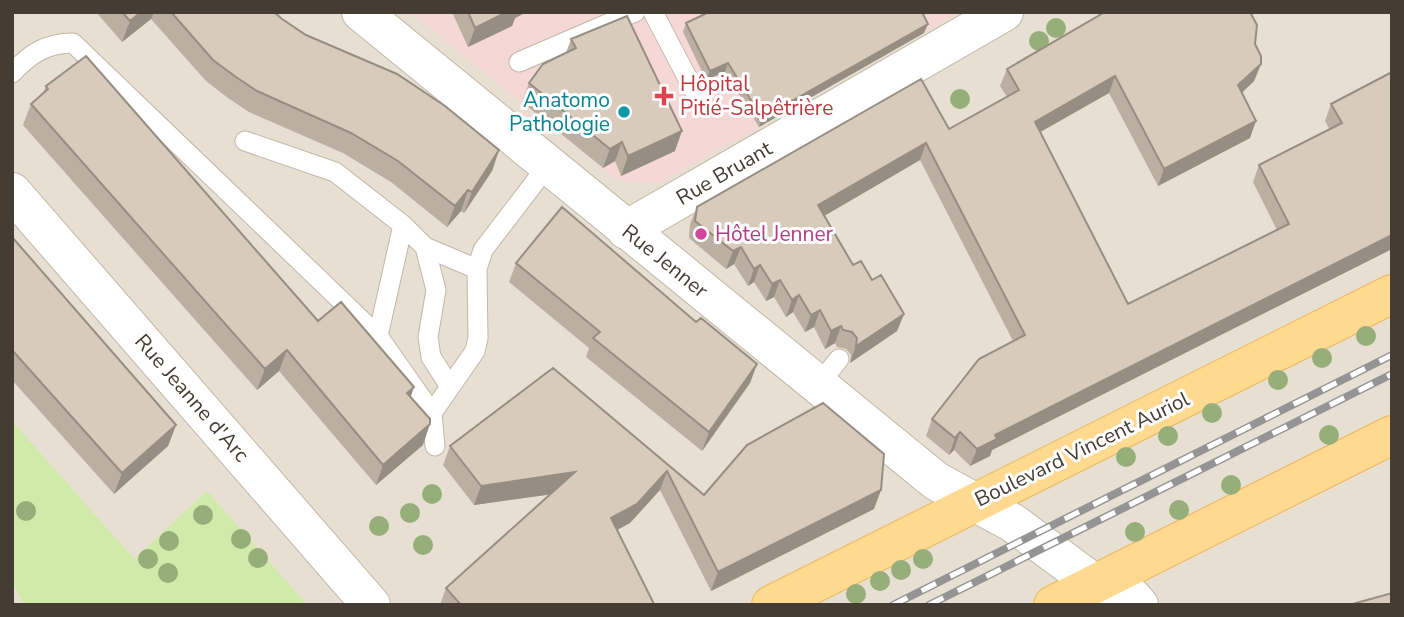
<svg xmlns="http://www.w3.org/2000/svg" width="1404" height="617" viewBox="0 0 1404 617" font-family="'Nunito Sans',sans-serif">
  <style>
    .residential { fill: #e7dfd1 }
    .medical { fill: #f5d8d5 }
    .green { fill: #d0eaa9 }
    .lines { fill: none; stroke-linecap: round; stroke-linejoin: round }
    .service-casing { stroke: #c2b7a8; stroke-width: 21 }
    .minor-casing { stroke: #c2b7a8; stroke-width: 40 }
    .primary-casing { stroke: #ebb759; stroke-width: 40 }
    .service { stroke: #fff; stroke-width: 19 }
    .minor { stroke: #fff; stroke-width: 38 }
    .primary { stroke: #ffd990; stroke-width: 38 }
    .rail-casing { stroke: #949494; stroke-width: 8 }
    .rail { stroke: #fff; stroke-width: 5; stroke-dasharray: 16; stroke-linecap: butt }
    .tree { fill: #96ae79 }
    .wall { fill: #baafa1 }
    .shaded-wall { fill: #978e83 }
    .building { fill: #d8cbbb; stroke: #978e83; stroke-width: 2 }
    .health-dot { fill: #e0444e; stroke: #fff; stroke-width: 2.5 }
    .culture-dot { fill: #0f9aa8; stroke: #fff; stroke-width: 2.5 }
    .hotel-dot { fill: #d1479c; stroke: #fff; stroke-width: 2.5 }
    .labels { text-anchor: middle; stroke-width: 6; stroke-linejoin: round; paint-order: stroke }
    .health-label { font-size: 21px; fill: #be3a42; stroke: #fff; text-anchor: start }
    .culture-label { font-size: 21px; fill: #0d838f; stroke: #fff; text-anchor: end }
    .street-label { font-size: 21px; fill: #453d33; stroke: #fff }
    .hotel-label { font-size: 21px; fill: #b23c85; stroke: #fff; text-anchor: start }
  </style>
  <rect width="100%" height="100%" fill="#f3ede3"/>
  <path class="residential" d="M12 12H1392V605H12Z"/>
  <path class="medical" d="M410 12H961L660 183 617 180Z"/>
  <path class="green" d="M12 421 134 559 207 491 307 605H24L12 581Z"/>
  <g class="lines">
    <g class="service-casing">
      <path id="service" d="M653 12 699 100
        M519 62 635 12
        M12 73C30 54 46 43 73 43L378 336
        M245 141 335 172 403 225 425 247 477 269
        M403 225 378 336 432 413
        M425 247 436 290 428 337 431 357 449 385
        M818 385 839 359
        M435 446 432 413 475 351 478 338 477 269 483 250 548 165"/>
    </g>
    <g class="minor-casing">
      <path id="minor" d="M361 12 936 481 1013 523 1095 584 1131 596 1139 605
        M12 192 371 605
        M626 230 1004 12"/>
    </g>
    <g class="primary-casing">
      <path id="primary" d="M771 605 1392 294
        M1053 605 1392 435"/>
    </g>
    <use href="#service" class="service"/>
    <use href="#minor" class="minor"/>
    <use href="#primary" class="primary"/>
    <g class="rail-casing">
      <path id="rail" d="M893 605 1392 355
        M929 605 1392 374"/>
    </g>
    <use href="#rail" class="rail"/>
  </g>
  <g class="tree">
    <circle cx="1056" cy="28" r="10"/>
    <circle cx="1039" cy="41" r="10"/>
    <circle cx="960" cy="99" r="10"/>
    <circle cx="1366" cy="336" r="10"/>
    <circle cx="1322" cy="358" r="10"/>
    <circle cx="1278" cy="380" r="10"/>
    <circle cx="1212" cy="413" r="10"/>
    <circle cx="1329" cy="435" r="10"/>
    <circle cx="1168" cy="436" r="10"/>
    <circle cx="1126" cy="457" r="10"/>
    <circle cx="1231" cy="485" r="10"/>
    <circle cx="432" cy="494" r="10"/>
    <circle cx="1179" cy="510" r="10"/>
    <circle cx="26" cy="511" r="10"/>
    <circle cx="410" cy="513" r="10"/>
    <circle cx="203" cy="515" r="10"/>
    <circle cx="379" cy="526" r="10"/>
    <circle cx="1135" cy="532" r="10"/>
    <circle cx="241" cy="539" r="10"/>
    <circle cx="169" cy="541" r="10"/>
    <circle cx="423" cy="545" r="10"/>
    <circle cx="258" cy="558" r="10"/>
    <circle cx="148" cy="559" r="10"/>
    <circle cx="923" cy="559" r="10"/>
    <circle cx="901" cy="570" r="10"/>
    <circle cx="168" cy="573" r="10"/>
    <circle cx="880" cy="581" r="10"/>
    <circle cx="856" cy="594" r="10"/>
  </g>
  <path class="wall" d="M96 12H274L282 19 306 35 499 150 492 171 464 213 461 211 447 227 391 182 343 153 249 112 228 98 206 81 151 19 122 42Z
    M452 12H527L515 18 512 26 468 47Z
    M686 23 924 33 759 127 725 72 706 80 683 32Z
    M571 39 675 151 621 176 615 161 603 168 522 102 529 83 566 53Z
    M1255 44 1261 64 1254 81 1242 93 1250 138 1158 186 1109 93 1040 132 1128 304 1277 230 1253 182 1259 165 1330 130 1325 121 1331 104 1392 72V249L992 450 990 456 970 466 954 450 949 455 926 436 932 419 1013 341 920 160 824 216 853 265 872 280 904 314 897 331 850 363 851 355 846 349 837 347 835 343 825 349 814 327 805 332 793 312 786 317 774 297 766 301 754 282 748 286 734 264 726 269 689 238 690 224 697 207 949 129 1007 97 1000 86 1007 69Z
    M46 86 318 321 411 397 423 445 376 485 279 371 257 390 23 125 31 104 43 93Z
    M12 237 176 425 168 446 114 494 12 380Z
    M516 263 696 322 757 364 750 383 702 451 586 357 589 348 509 282Z
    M553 368 704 495 874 509 711 591 660 490 630 523 617 530 654 605H440L446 588 551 494 474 505 443 465 450 446Z"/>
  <path class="shaded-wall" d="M141 12H154L151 19 122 42 130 21Z
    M507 12H527L515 18 512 26 468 47 475 28Z
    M928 24 924 33 759 127 762 118Z
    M728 63 725 72 706 80 710 71Z
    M1261 64 1254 81 1232 102 1238 85Z
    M1115 76 1109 93 1028 139 1035 122Z
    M1256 121 1250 138 1158 186 1164 169Z
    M682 131 675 151 621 176 628 156Z
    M622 142 615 161 603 168 610 149Z
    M926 143 920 160 812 223 818 205Z
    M499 150 492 171 464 213 472 192Z
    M468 190 461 211 447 227 455 206Z
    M1392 235V249L992 450 990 456 970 466 977 449 995 435Z
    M741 247 734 264 726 269 733 251Z
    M760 265 754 282 748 286 754 269Z
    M780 280 774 297 766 301 772 284Z
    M799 295 793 312 786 317 792 300Z
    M820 310 814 327 805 332 811 315Z
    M904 314 897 331 850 363 856 346Z
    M841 326 835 343 825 349 831 331Z
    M287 350 279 371 257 390 265 369Z
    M757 364 750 383 702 451 709 432Z
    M414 387 407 408V393Z
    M430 424 423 445 376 485 383 465Z
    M176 425 168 446 114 494 122 473Z
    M960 432 954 450 949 455 955 438Z
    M667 471 660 490 630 523 604 537 611 518Z
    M575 472 568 492 474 505 481 486Z
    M881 490 874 509 711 591 718 572Z"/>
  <path class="building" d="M122 12H141L130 21Z
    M171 12H274L282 19 306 35 397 74 445 106 499 150 472 192 468 190 455 206 398 161 351 133 257 91 236 77 213 60Z
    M468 12H507L475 28Z
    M709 12H922L928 24 762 118 728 63 710 71 686 23Z
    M1105 12H1250L1257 25 1255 44 1261 56V64L1238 85 1256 121 1164 169 1115 76 1035 122 1128 304 1289 224 1259 165 1342 123 1331 104 1392 72V235L995 435 997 439 977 449 960 432 955 438 932 419 979 359 1025 335 926 143 818 205 853 265 861 261 872 280 881 275 904 314 856 346 857 338 852 332 843 330 841 326 831 331 820 310 811 315 799 295 792 300 780 280 772 284 760 265 754 269 741 247 733 251 695 221 697 207 921 79 949 129 1019 90 1007 69Z
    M627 16 682 131 628 156 622 142 610 149 529 83 543 64 576 48 571 39Z
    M86 56 318 321 341 302 414 387 407 393 430 419V424L383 465 287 350 265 369 31 104 48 89 46 86Z
    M562 207 696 322 701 318 757 364 709 432 593 338 600 332 516 263Z
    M12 237 176 425 122 473 12 350Z
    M553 368 704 495 747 445 823 403 884 454 881 490 718 572 667 471 637 504 611 518 654 604 461 605 446 588 575 472 481 486 450 446Z
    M1392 593V605H1349Z"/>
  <path class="health-dot" d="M660.5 85.5h7v7h7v7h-7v7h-7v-7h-7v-7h7z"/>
  <circle class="culture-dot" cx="624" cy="112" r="7"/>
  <circle class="hotel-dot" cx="701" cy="234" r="7"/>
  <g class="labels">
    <g class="health-label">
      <text x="680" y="91">Hôpital<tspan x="680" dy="24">Pitié-Salpêtrière</tspan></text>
    </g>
    <g class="culture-label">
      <text x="610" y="107">Anatomo<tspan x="610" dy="24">Pathologie</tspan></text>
    </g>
    <g class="street-label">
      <text transform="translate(724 173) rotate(-30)" y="7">Rue Bruant</text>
      <text transform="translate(665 261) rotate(39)" y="7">Rue Jenner</text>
      <text transform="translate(192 398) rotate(49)" y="7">Rue Jeanne d'Arc</text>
      <text transform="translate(1082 449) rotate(-26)" y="7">Boulevard Vincent Auriol</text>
    </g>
    <g class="hotel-label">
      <text x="715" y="241">Hôtel Jenner</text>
    </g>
  </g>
  <rect width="1404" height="617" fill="none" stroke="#453d33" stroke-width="28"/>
</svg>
